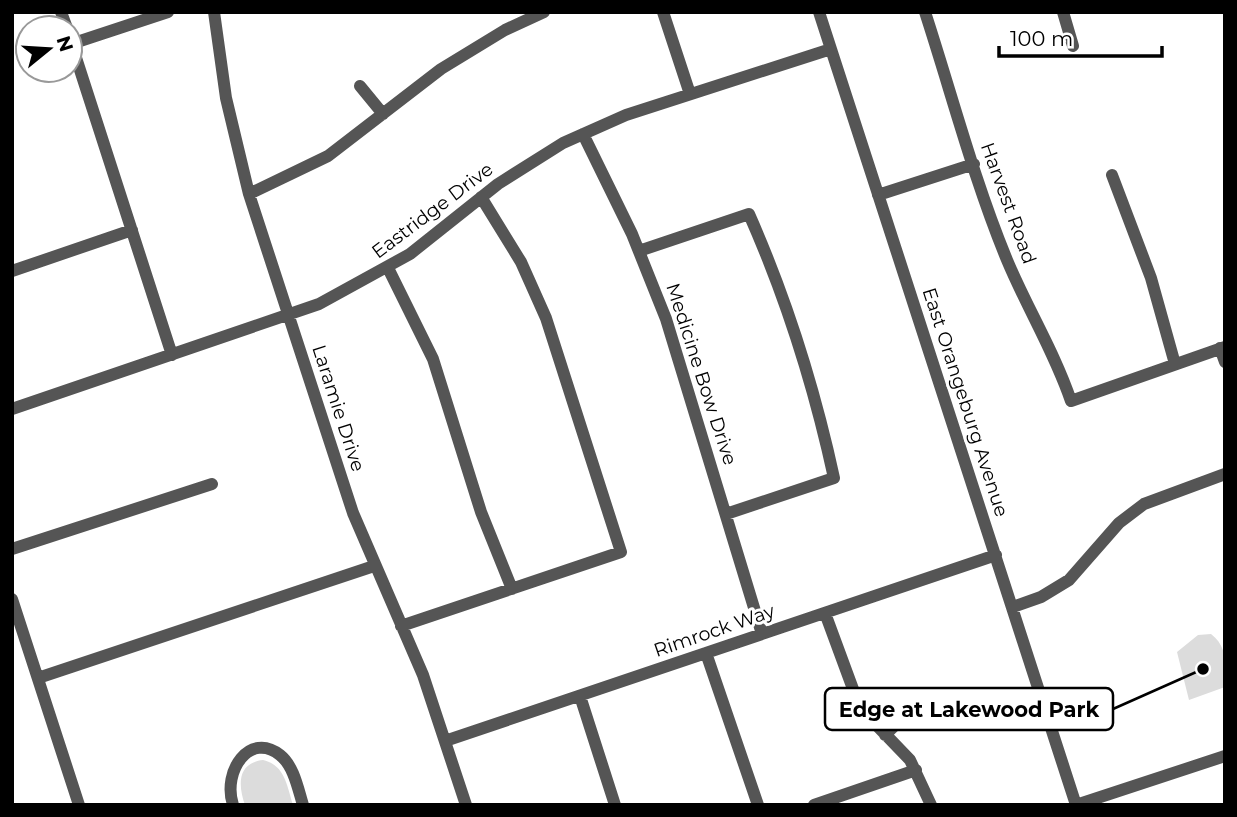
<svg xmlns="http://www.w3.org/2000/svg" width="1237" height="817" viewBox="0 0 1237 817" font-family="Montserrat,sans-serif">
  <style>
    .green { fill: #dcdcdc }
    .lines { fill: none; stroke-linecap: round; stroke-linejoin: round }
    .minor { stroke: #555; stroke-width: 12 }
    .labels { text-anchor: middle; stroke-width: 6; stroke-linejoin: round; paint-order: stroke }
    .street-label { font-size: 19px; fill: #000; stroke: #fff }
    .leader { fill: none; stroke: #000; stroke-width: 2.5 }
    .callout-dot { fill: #000; stroke: #fff; stroke-width: 2.5 }
    .callout { fill: #fff; stroke: #000; stroke-width: 2.5 }
    .callout-label { font-size: 21px; text-anchor: middle; font-weight: bold; fill: #000 }
  </style>
  <rect width="100%" height="100%" fill="#fff"/>
  <path class="green" d="M1211 634C1229 648 1225 666 1225 687L1189 700 1177 652 1198 635Z
    M263 760C285 765 287 786 293 805H245C238 785 237 763 263 760Z"/>
  <g class="lines">
    <path class="minor" d="M61 12 67 28
      M214 12 226 98 249 194 353 513 423 675 466 805
      M663 12 690 94
      M819 12 1076 805
      M925 12C952 95 974 180 1007 260 1027 308 1054 351 1071 401L1225 347
      M1063 12 1073 46
      M70 39 172 355
      M71 44 168 12
      M360 86 383 114
      M583 134 632 234 666 319 762 634
      M1112 175 1151 278 1175 364
      M249 194 328 156 441 69 505 30 544 12
      M878 195 974 164
      M639 251 749 214C787 300 814 386 834 478L726 514
      M388 268 433 359 481 512 512 589
      M12 271 132 230
      M1220 348 1225 362
      M12 409 319 304 410 254 498 184 563 143 626 115 831 49
      M12 549 212 484
      M12 599 79 805
      M1013 607 1041 597 1069 580 1119 523 1144 504 1225 474
      M825 613 860 708 910 760 931 805
      M401 626 621 552 546 318 521 262 481 197
      M706 653 758 805
      M38 678 374 566
      M580 696 615 805
      M885 735 909 712
      M445 741 996 555
      M233 805C222 771 250 731 280 755 294 766 298 789 303 805
      M814 805 916 770
      M1076 805 1225 756"/>
  </g>
  <g class="labels">
    <g class="street-label">
      <text transform="translate(1009 203) rotate(70)" y="7">Harvest Road</text>
      <text transform="translate(432 210) rotate(-37)" y="7">Eastridge Drive</text>
      <text transform="translate(702 374) rotate(72)" y="7">Medicine Bow Drive</text>
      <text transform="translate(966 402) rotate(72)" y="7">East Orangeburg Avenue</text>
      <text transform="translate(339 408) rotate(72)" y="7">Laramie Drive</text>
      <text transform="translate(714 630) rotate(-19)" y="7">Rimrock Way</text>
    </g>
  </g>
  <path class="leader" d="M1203 669L1113 709"/>
  <circle class="callout-dot" cx="1203" cy="669" r="7"/>
  <rect class="callout" x="825" y="688" width="288" height="42" rx="7"/>
  <g class="callout-label">
    <text x="969" y="717">Edge at Lakewood Park</text>
  </g>
  <rect width="1237" height="817" fill="none" stroke="#000000" stroke-width="28"/>
  <g transform="translate(49 49) rotate(72)"><circle r="33" fill="#ffffff" stroke="#999999" stroke-width="2"/>
  <path d="M0-5L12 26L0 18L-12 26Z" fill="#000000"/>
  <text y="-10" font-size="19" font-weight="bold" text-anchor="middle" fill="#000000">N</text>
  </g>
  <path d="M999 46v10h163v-10" fill="none" stroke="#000000" stroke-width="3.5"/>
  <text x="1010" y="46" font-size="21" fill="#000000" stroke="#ffffff" stroke-width="5" paint-order="stroke">100 m</text>
</svg>
